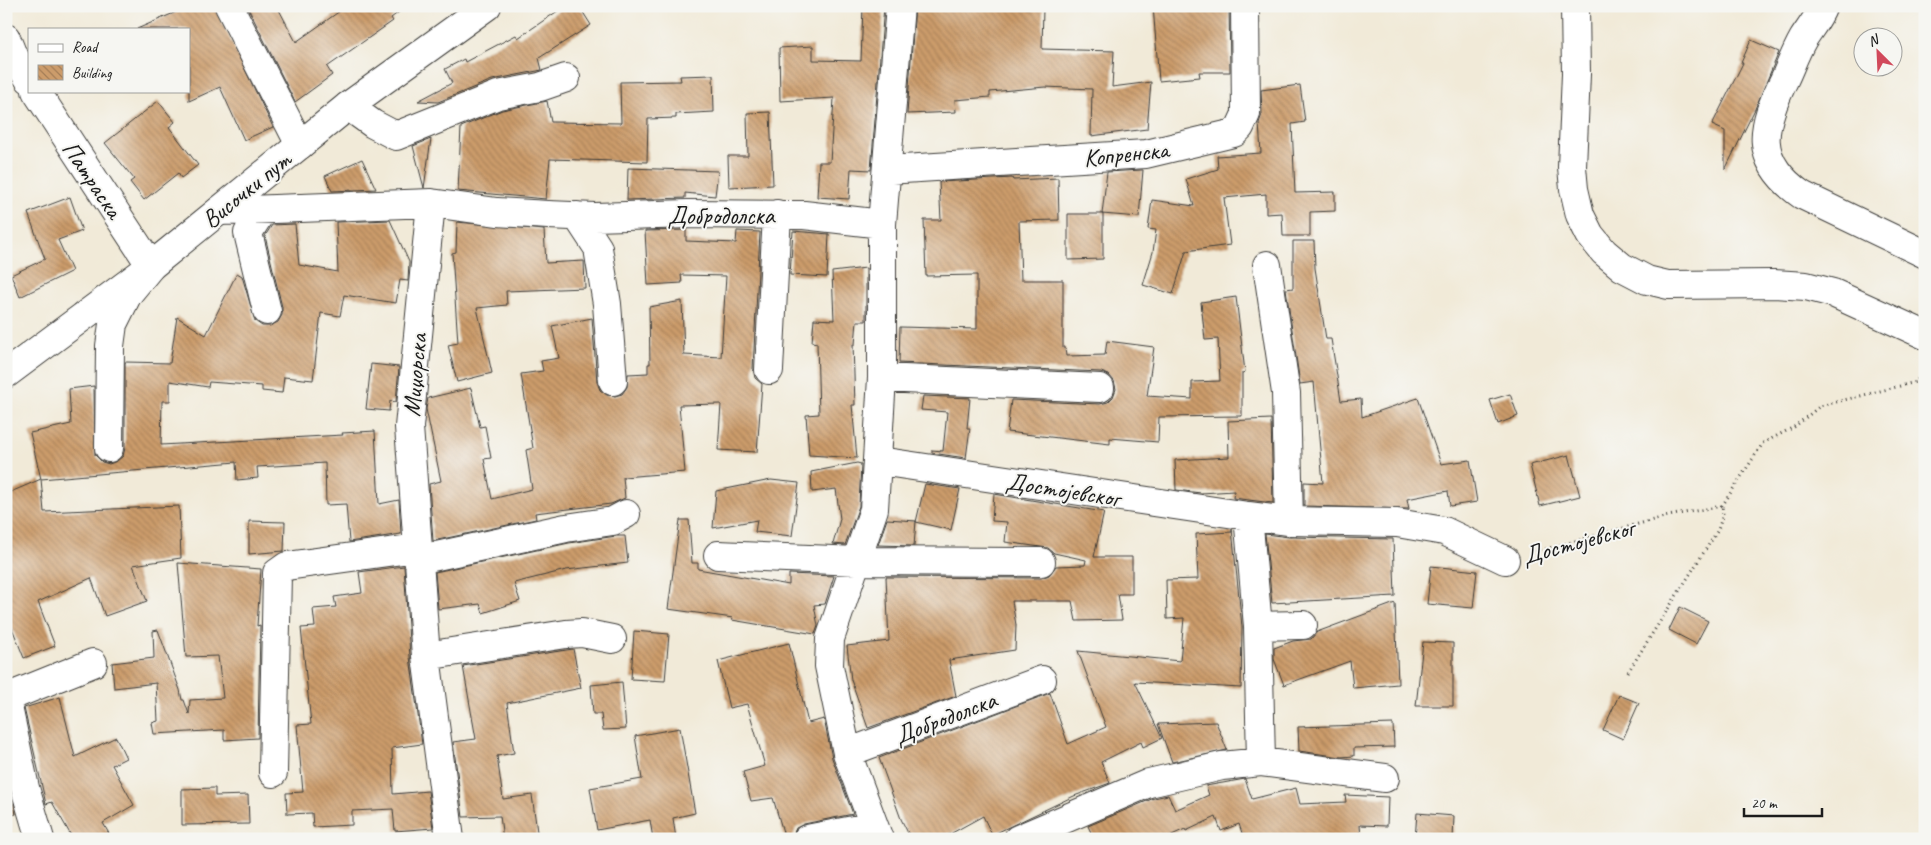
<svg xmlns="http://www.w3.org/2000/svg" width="1931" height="845" viewBox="0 0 1931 845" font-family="Caveat,sans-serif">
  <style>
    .building { fill: url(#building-back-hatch) }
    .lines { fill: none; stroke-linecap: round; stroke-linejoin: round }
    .minor-casing { stroke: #3c3b38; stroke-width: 30 }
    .major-casing { stroke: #3c3b38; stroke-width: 30 }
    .path { stroke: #3c3b38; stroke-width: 3; stroke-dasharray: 1 4; stroke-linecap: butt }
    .minor { stroke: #fff; stroke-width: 28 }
    .major { stroke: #fff; stroke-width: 28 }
    .labels { text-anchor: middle; stroke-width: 4; stroke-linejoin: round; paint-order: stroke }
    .street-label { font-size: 25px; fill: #1c1c1c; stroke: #f6f6f2 }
  </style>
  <defs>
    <pattern id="building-back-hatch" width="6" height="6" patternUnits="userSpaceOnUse" patternTransform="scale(1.25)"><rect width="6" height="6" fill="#cc9c6b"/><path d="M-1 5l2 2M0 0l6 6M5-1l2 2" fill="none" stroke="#a57e57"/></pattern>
  </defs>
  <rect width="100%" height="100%" fill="#f6f6f2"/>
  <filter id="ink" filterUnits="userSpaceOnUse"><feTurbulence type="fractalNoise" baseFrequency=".02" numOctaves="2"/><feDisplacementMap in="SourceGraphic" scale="10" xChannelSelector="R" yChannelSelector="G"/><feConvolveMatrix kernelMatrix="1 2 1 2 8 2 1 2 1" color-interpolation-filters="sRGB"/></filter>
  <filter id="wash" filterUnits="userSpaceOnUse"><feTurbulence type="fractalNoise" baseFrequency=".0096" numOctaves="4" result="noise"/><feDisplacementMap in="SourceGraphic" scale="20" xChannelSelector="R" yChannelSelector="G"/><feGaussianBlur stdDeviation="1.12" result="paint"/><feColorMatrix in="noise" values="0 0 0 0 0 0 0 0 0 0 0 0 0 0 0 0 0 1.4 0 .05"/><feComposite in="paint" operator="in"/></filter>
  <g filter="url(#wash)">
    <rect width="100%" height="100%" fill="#f1ead8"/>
    <g id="blocks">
      <path class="building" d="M190 6H214L273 127 244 140 220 87 189 101V29H137Z
        M247 6H277L296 42 347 6H407L391 18 393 21 327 67 332 75 295 102Z
        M565 6H579L591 25 539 58 542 70 492 80 438 102 418 101 452 83 445 69 464 59 465 62 516 35 518 38Z
        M863 6H884L871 170 851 169 849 199 817 197 819 162H830L834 98 780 101 779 48 813 46V60L861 61Z
        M915 6 1043 8 1042 49 1114 51 1112 87 1151 82 1147 129 1091 136 1092 89 1045 87 990 92V97L955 100 956 112 907 114Z
        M1153 6H1229L1230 72H1199L1200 77 1159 81Z
        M1751 40 1779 52 1755 109 1725 170V131L1712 125 1743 63H1741Z
        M713 75 714 112 676 114V118L648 119 647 162 550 159 546 199 458 191 461 127 502 110 547 101 551 122 621 123 620 82 681 81 680 76Z
        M1300 85 1305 122 1292 124 1295 193 1335 192V211L1310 212V236H1283L1282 213 1266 214V194L1224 198 1230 245 1186 251 1173 294 1143 285 1153 252 1156 230 1148 229 1152 200 1194 206 1186 179 1218 169 1217 156 1261 153 1259 123 1262 114 1261 90Z
        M158 101 175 122 169 127 198 165 181 178 178 173 144 200 130 182 134 179 105 143Z
        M770 112 773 185 729 187 728 156H748L747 113Z
        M431 139 424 188 413 146Z
        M362 159 376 189 332 191 325 176Z
        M628 168 718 171 715 196 685 193V198L627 200Z
        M1141 170H1143L1139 217 1102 214 1107 172Z
        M1012 178 1013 180 1058 178 1059 220 1019 221 1021 280H1063V348H1065L1066 356 1105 355 1107 341 1154 347 1147 396 1192 399V382L1220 381 1218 339 1205 340 1201 302 1236 297 1245 372 1242 373V416L1159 417 1158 442 1110 438V444L1007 432 1011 400 1100 404 1108 402 1113 397 1116 389 1114 381 1109 375 1101 372 899 363 900 327 977 329V275L926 276 924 220H941L939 182Z
        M70 197 82 231 58 240 72 271 20 297 11 275 45 259 28 213Z
        M1068 214H1103V259L1068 260Z
        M390 220 409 262 408 281 400 280 396 303 344 295 340 316 321 313 313 380 284 377 282 393 262 391V386L209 382 208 387 170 381V401H162L161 445 343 435 342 433 375 431 379 504 399 500 401 534 349 542 346 504 326 505 325 463 257 467 258 478 237 480 236 462 41 479 44 512 179 506 181 558 133 565 147 601 105 616 91 578 38 602 55 646 24 658 6 613V494L41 479 30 433 71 424 69 389 94 386 95 455 102 462 109 464 117 461 123 456 125 448V362L170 363 177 317 206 335 237 273 242 276 255 321 262 326H270L278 322 282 315V307L265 236 272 225 295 224 299 265 338 272 336 222Z
        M457 222 544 230 546 263 584 261 585 288 506 291 507 305 477 308 492 373 457 382 448 345 458 343 452 253 456 252Z
        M686 230V241L736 243 737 231 760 232 753 369 755 378 762 384 757 452 718 450 721 404 679 405 685 472 623 477 625 498 611 504 535 513 536 519 433 541 429 484 441 481 426 409 428 398 471 388 480 427 485 426 491 458 484 459 492 499 532 489 526 450 533 448 521 374 543 371 541 361 559 358 552 326 592 318 597 382 600 390 607 395 615 396 622 394 627 387 628 374 648 373V364H650L649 307 682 301 684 355 721 357 726 276 681 275 682 283 648 285 645 231Z
        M793 231 829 234 827 277 790 275Z
        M1293 241H1314L1315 268 1326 339H1331L1341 401 1361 399 1362 417 1418 398 1441 464 1470 460 1477 502 1450 506 1448 491 1407 499 1409 509 1304 506V482L1323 483 1314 382 1300 384 1286 289 1293 288Z
        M866 268V321H857L855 344H853L855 405H852L857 458 809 455 806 415 819 414 817 343 812 342 814 319 834 320 832 272Z
        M371 364 399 367 396 402 390 401 389 411 366 409Z
        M1510 394 1518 416 1498 424 1490 400Z
        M923 396 970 398 967 428H970L966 458 932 453V450L943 451 947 412 921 410Z
        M1271 419 1273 503 1233 498 1234 491 1201 493 1176 490 1175 460 1229 457 1228 421Z
        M1569 455 1580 496 1540 506 1530 465Z
        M857 463 861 464 859 506 845 545 833 544 840 519 836 489 812 492 811 472Z
        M771 480 799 483 792 536 755 532 757 520 713 528 716 491Z
        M925 484 960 489 951 530 916 522Z
        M994 494 1104 512 1094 557H1132V594H1118L1122 620 1076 621 1072 601H1012L1016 625 1015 650 949 660 956 696 868 728 851 680 847 646 889 641 886 577 1041 578 1049 575 1056 566 1085 565 1086 560 1054 553 1048 548 1005 542 1007 522 992 521Z
        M887 519 916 521 914 546 878 545Z
        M680 520H689L692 563H698V569L789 585V574L834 576 825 604 814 605 818 626 815 634 732 620 733 618 668 609Z
        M249 521 285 522 284 551 249 554Z
        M1232 529 1242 627 1241 688 1135 682 1162 738 1143 747 1141 742 1101 762 1110 783 1074 796 992 835 983 816 941 839H911L901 819 879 758 1050 693 1068 744 1106 727 1078 651 1180 661 1184 618 1167 619 1166 580 1198 579 1196 534 1232 532Z
        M1265 534 1289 537 1393 539 1395 596 1272 603Z
        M616 536H625L628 563 566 570 514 583 520 601 483 613 480 604 438 609 435 572 569 543Z
        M178 563 261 569 257 626 260 625 258 738 224 740V730L154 734 152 723 158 721 156 683 114 688 112 663 154 658 153 631 158 630 180 690 182 700H184L189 714 190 700 223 698 218 656 186 657Z
        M404 566 410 657 422 744 392 748 393 794 428 791 433 828 395 831 393 809 352 811V825L313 827 312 813 287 814 286 793 303 792 297 725 311 724 301 628 315 627 313 609 336 607 334 597 362 593 359 572Z
        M1431 566 1477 571 1473 608 1427 604Z
        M1395 603 1398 684 1353 688 1350 661 1284 685 1274 659V648L1293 641 1311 639 1317 632Z
        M1680 607 1708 621 1696 644 1669 630Z
        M634 631 669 634 665 681 631 679Z
        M1423 642 1453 643V706H1416Z
        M789 643 808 723 824 719 832 758 853 814 804 824 796 828 792 839H785L773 798 751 801 743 772 765 766 747 704 729 708 718 661Z
        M573 649 581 688 507 703 514 753 497 756 503 799 532 795 538 839H503L500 816 463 817 453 742 476 739 463 666Z
        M622 682 626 729 603 730 601 714H593L591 685Z
        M1619 695 1639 703 1623 739 1603 730Z
        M60 697 75 757 116 737 126 758 112 765 134 805 103 823 112 839H73L52 802 46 804 24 708Z
        M1216 722 1227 750 1172 762 1158 724Z
        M1393 724 1394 747 1354 748V756L1341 757 1299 751 1298 727Z
        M680 728 695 813 673 818 676 839H653L650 820 597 830 590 788 642 779 635 736Z
        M6 775 16 814 6 817Z
        M1245 779 1252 799 1296 788 1300 804 1346 802 1345 795 1388 797 1387 826 1360 825 1361 839H1244L1239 824 1221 831 1216 817 1186 831 1185 829 1163 839H1094L1088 826 1154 798 1168 795 1175 810 1209 795 1206 786Z
        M215 788V796L248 795 249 824 182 825V789Z
        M1417 813 1454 816 1453 839H1415Z"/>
    </g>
  </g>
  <g filter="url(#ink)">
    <use href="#blocks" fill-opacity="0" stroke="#3c3b38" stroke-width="1"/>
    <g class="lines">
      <g class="minor-casing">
        <path id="minor" d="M229 6 300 145
          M6 38 12 53 29 79
          M36 91 151 266 128 294 113 324 110 346 109 448
          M348 106 373 124 396 136 498 95 540 87 566 78
          M887 170 1146 154 1234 133 1240 127 1246 114 1245 6
          M431 203 409 427 426 656 450 839
          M219 211 431 203 497 212 548 215 595 217 688 214 804 215 882 224
          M262 211 248 233 267 311
          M577 216 598 248 607 304 613 381
          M1267 265 1286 393 1289 521
          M769 370 777 214
          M882 378 1100 388
          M879 461 1248 516 1289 521 1397 523 1444 531 1505 560
          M1248 516 1258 626 1261 762
          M718 555 857 561 1041 562
          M418 560 566 528 613 521 626 514
          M1258 626 1303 625
          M426 656 566 634 582 633 612 639
          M6 697 25 788 40 839
          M6 698 93 663
          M847 753 1042 680
          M273 773 277 573 287 566 417 548
          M807 839 874 826
          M879 839 847 753 829 666 830 639 874 509 882 378V224L900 6
          M1018 839 1149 783 1222 766 1261 762 1385 778"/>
      </g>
      <g class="major-casing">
        <path id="major" d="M1575 6 1576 74 1572 167 1574 189 1580 215 1590 235 1604 252 1622 267 1647 280 1668 285 1774 284 1806 286 1833 293 1925 335
          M1823 6C1818 19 1810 28 1803 39 1796 51 1791 65 1785 78 1761 126 1752 160 1802 195L1925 254
          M6 374 151 266 348 106 487 6"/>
      </g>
      <path class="path" d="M1722 506 1763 443 1794 427 1820 406 1916 382 1925 370
        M1531 553 1668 516 1722 506
        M1628 672 1718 530 1723 514 1722 506"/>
      <use href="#minor" class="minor"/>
      <use href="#major" class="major"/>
    </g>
  </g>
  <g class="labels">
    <g class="street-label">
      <text transform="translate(1126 153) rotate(-6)" y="9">Копренска</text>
      <text transform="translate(93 179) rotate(56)" y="9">Патраска</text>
      <text transform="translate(246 189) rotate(-39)" y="9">Височки пут</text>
      <text x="721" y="224">Добродолска</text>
      <text transform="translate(414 375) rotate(-85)" y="9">Миџорска</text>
      <text transform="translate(1063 489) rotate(9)" y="9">Достојевског</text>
      <text transform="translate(1578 541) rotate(-15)" y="9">Достојевског</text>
      <text transform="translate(945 717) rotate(-21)" y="9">Добродолска</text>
    </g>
  </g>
  <rect width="1931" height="845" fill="none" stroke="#f6f6f2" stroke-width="25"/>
  <rect x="28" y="28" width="162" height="65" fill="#f6f6f2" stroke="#9f9f9c"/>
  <rect x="38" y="44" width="25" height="8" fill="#ffffff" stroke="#9f9f9c"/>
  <text x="72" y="52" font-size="15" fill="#1c1c1c">Road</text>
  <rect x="38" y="65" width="25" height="15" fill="url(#building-back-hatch)" stroke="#9f9f9c"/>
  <text x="72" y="78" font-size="15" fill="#1c1c1c">Building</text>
  <g transform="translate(1878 52) rotate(336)"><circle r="24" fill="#f6f6f2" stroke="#9f9f9c"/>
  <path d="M0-4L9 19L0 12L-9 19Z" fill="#d1495b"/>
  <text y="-8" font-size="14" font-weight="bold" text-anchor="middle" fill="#1c1c1c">N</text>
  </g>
  <path d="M1744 808v8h78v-8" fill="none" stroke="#1c1c1c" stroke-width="2.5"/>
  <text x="1751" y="808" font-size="15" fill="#1c1c1c" stroke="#f6f6f2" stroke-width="4" paint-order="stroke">20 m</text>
</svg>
